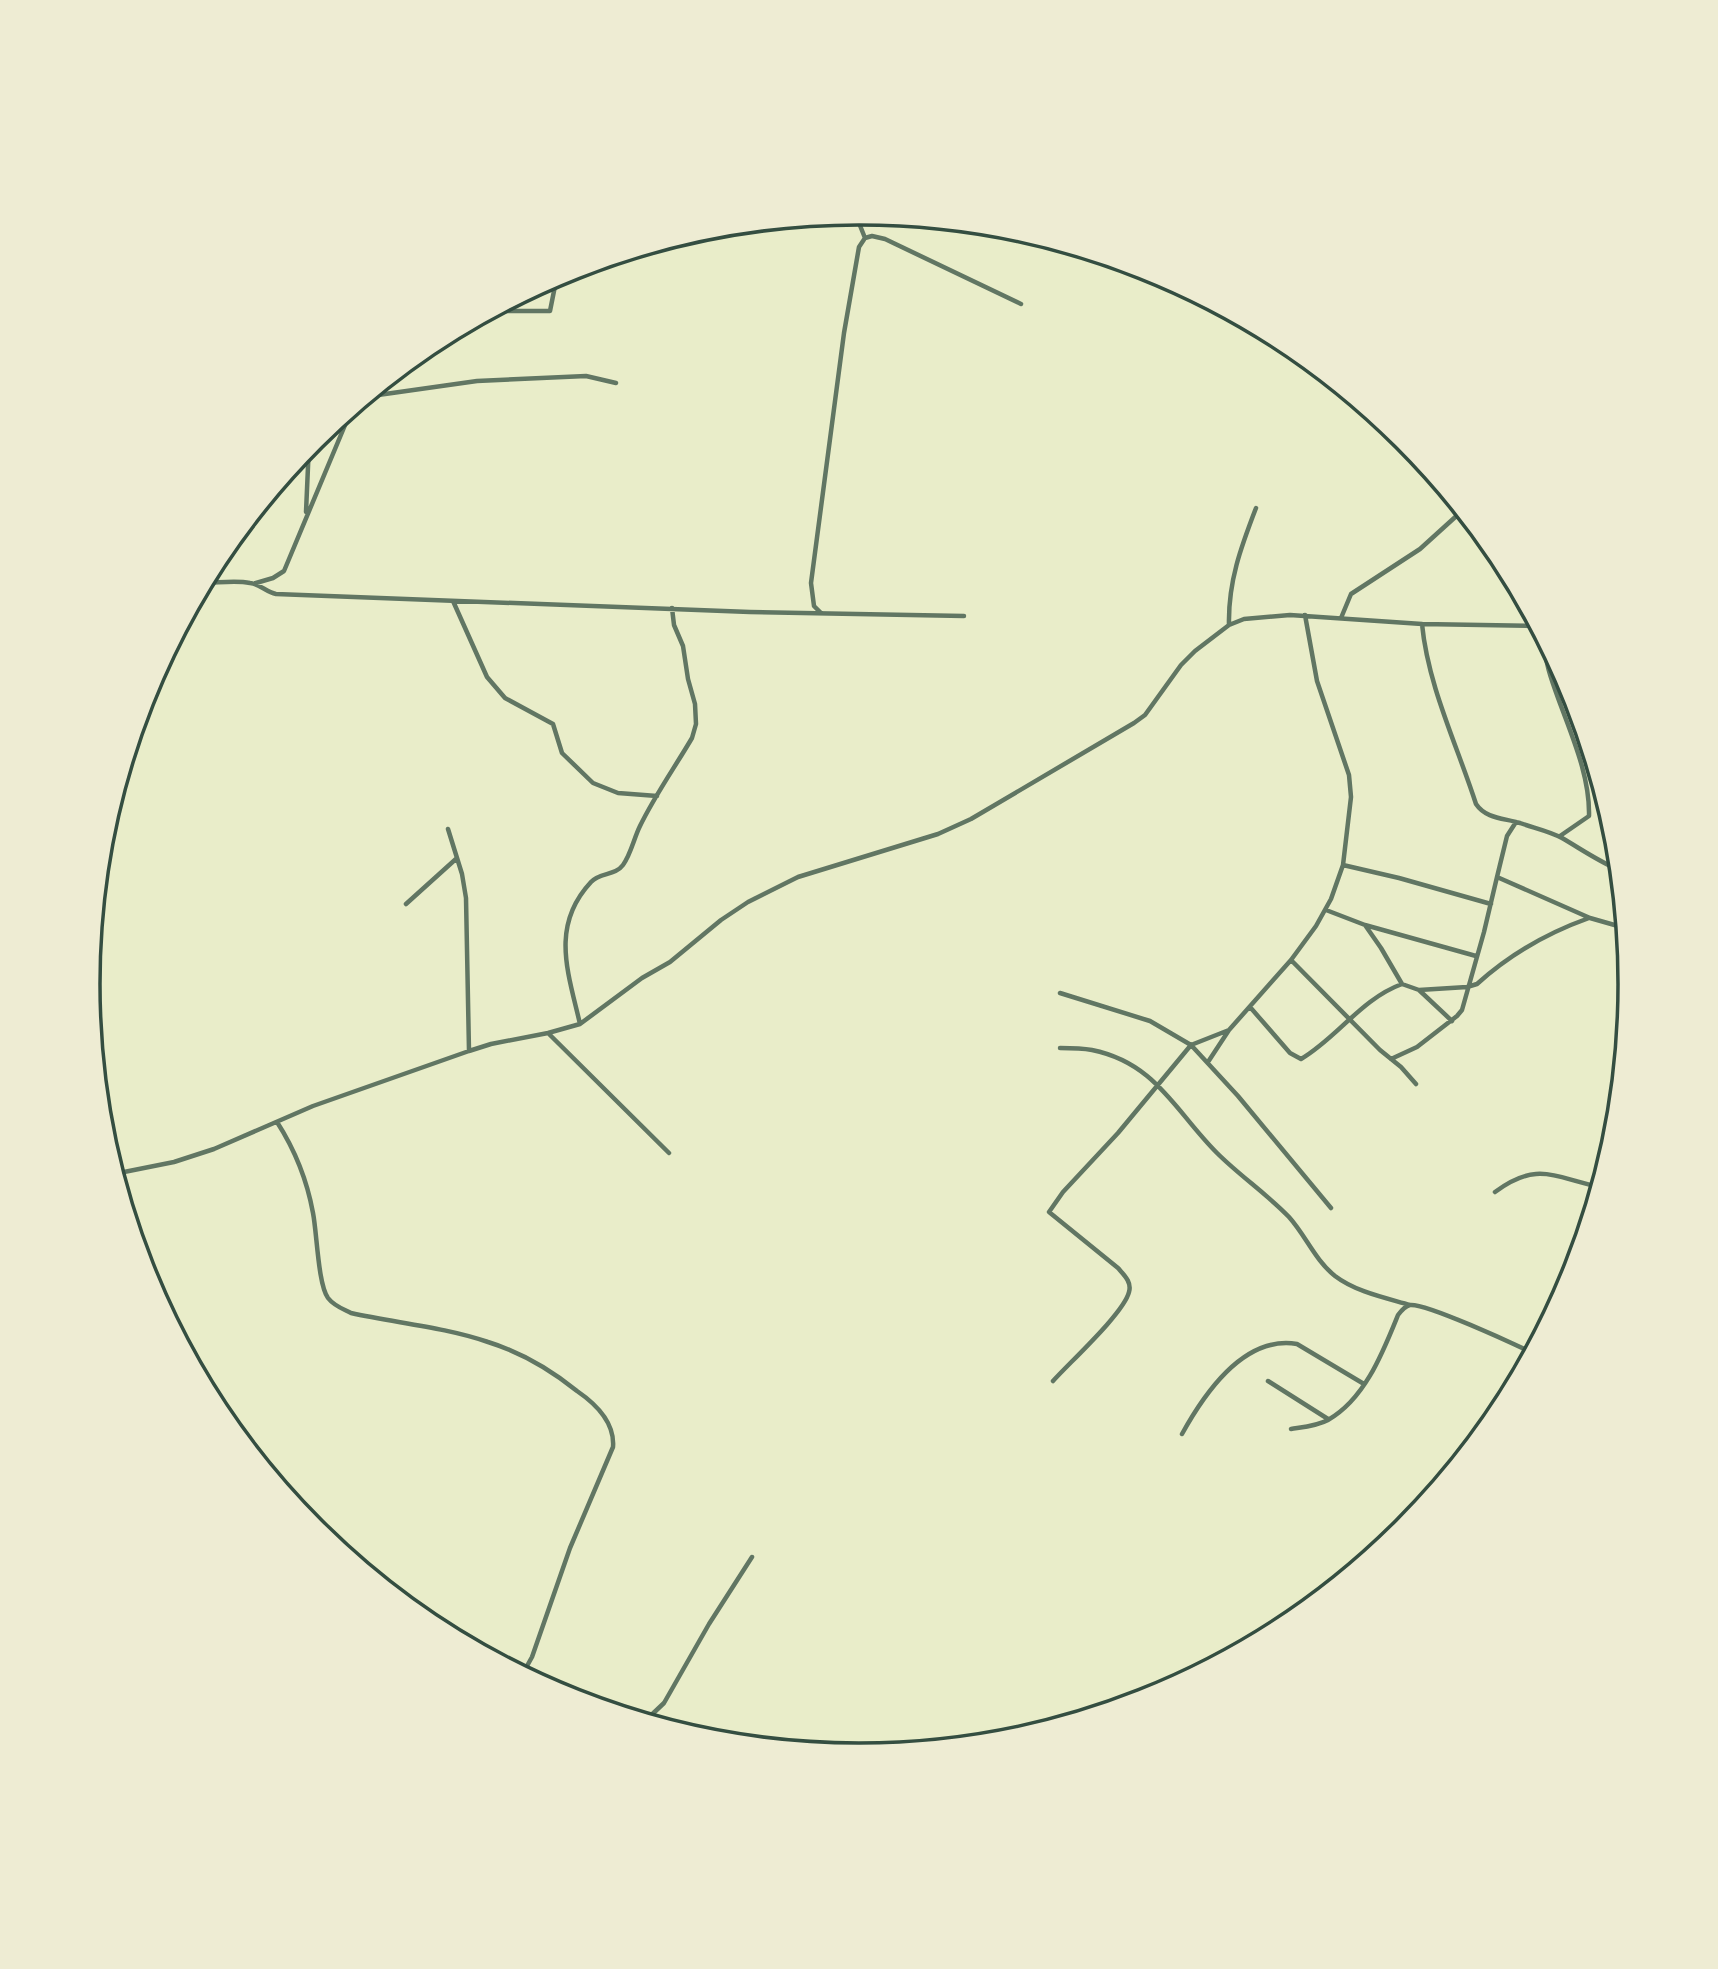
<svg xmlns="http://www.w3.org/2000/svg" width="1718" height="1969" viewBox="0 0 1718 1969" font-family="Lora,serif">
  <style>
    .lines { fill: none; stroke-linecap: round; stroke-linejoin: round }
    .minor { stroke: #617663; stroke-width: 4.5 }
    .rim { fill: none; stroke: #344e41; stroke-width: 3.5 }
  </style>
  <rect width="100%" height="100%" fill="#e9edc9"/>
  <g class="lines">
    <path class="minor" d="M855 213 865 238
      M490 311H550L555 286
      M364 397 477 381 586 376 616 383
      M306 512 309 444
      M203 583C218 583 235 580 250 583 260 584 266 592 276 594L750 612 964 616
      M256 583 273 578 284 571 353 406
      M453 601 487 677 505 698 553 724 562 753 593 783 618 793 657 796
      M821 613 814 606 811 583 844 333 859 247 865 238 872 236 885 239 1021 304
      M1341 618 1351 594 1420 549 1463 510
      M1422 624C1428 686 1457 745 1476 804 1486 819 1504 818 1520 823 1534 828 1549 831 1562 838 1581 849 1598 861 1619 870
      M1229 625C1228 582 1241 547 1256 508
      M1544 638C1544 662 1553 684 1561 706 1574 741 1590 779 1589 816L1560 836
      M448 829 462 874 466 898 469 1051
      M1343 865 1399 878 1491 904
      M1497 877 1507 836 1516 822
      M406 904 457 858
      M1326 910 1365 925 1476 956
      M1365 925 1381 948 1402 984
      M1291 960 1380 1050 1401 1067 1416 1084
      M1419 990 1467 987 1477 984C1510 954 1547 933 1589 918
      M1060 993 1150 1021 1191 1045 1238 1096 1331 1208
      M1250 1007 1290 1053 1301 1059C1337 1038 1361 999 1402 984L1419 990 1452 1021
      M580 1024C568 972 550 926 591 882 600 872 615 876 623 865 631 854 634 838 640 826 655 795 675 767 692 738L696 724 695 704 688 679 683 646 674 625 672 608
      M549 1034 669 1153
      M1060 1048C1070 1048 1081 1048 1092 1050 1156 1063 1175 1111 1217 1153 1240 1176 1267 1194 1289 1217 1306 1236 1315 1260 1335 1276 1356 1292 1386 1298 1410 1305
      M1391 1059 1417 1047 1457 1016 1462 1010 1484 932 1497 877 1590 918 1625 928
      M1208 1062 1229 1030 1291 960 1316 926 1331 899 1343 865 1351 797 1349 775 1317 681 1305 615
      M277 1122C295 1150 307 1180 313 1213 317 1233 318 1284 328 1298 334 1306 343 1309 351 1313 396 1323 444 1327 488 1342 520 1352 551 1370 577 1391 596 1404 615 1422 613 1447L570 1548 532 1657 522 1675
      M114 1174 174 1162 214 1149 313 1106 469 1051 491 1044 548 1033 580 1024 642 978 670 962 721 920 748 902 798 877 938 834 971 819 1134 723 1145 715 1181 665 1195 651 1229 625 1244 619 1290 615 1422 624 1538 626
      M1495 1192C1537 1161 1553 1177 1600 1187
      M1053 1381C1069 1363 1124 1313 1129 1292 1132 1282 1124 1275 1118 1268L1049 1212 1063 1192 1118 1133 1191 1045 1229 1030
      M1268 1381 1328 1419
      M1291 1429C1304 1427 1317 1426 1328 1420 1365 1399 1383 1352 1398 1315 1401 1311 1405 1306 1410 1305 1426 1303 1514 1344 1533 1353
      M1182 1434C1204 1394 1244 1335 1297 1344L1364 1384
      M644 1722 664 1703 709 1624 752 1557"/>
  </g>
  <path d="M0 0H1718V1969H0ZM100 984a759 759 0 1 1 1518 0a759 759 0 1 1-1518 0Z" fill="#eeecd3" fill-rule="evenodd"/>
  <path class="rim" d="M100 984a759 759 0 1 1 1518 0a759 759 0 1 1-1518 0Z"/>
</svg>
